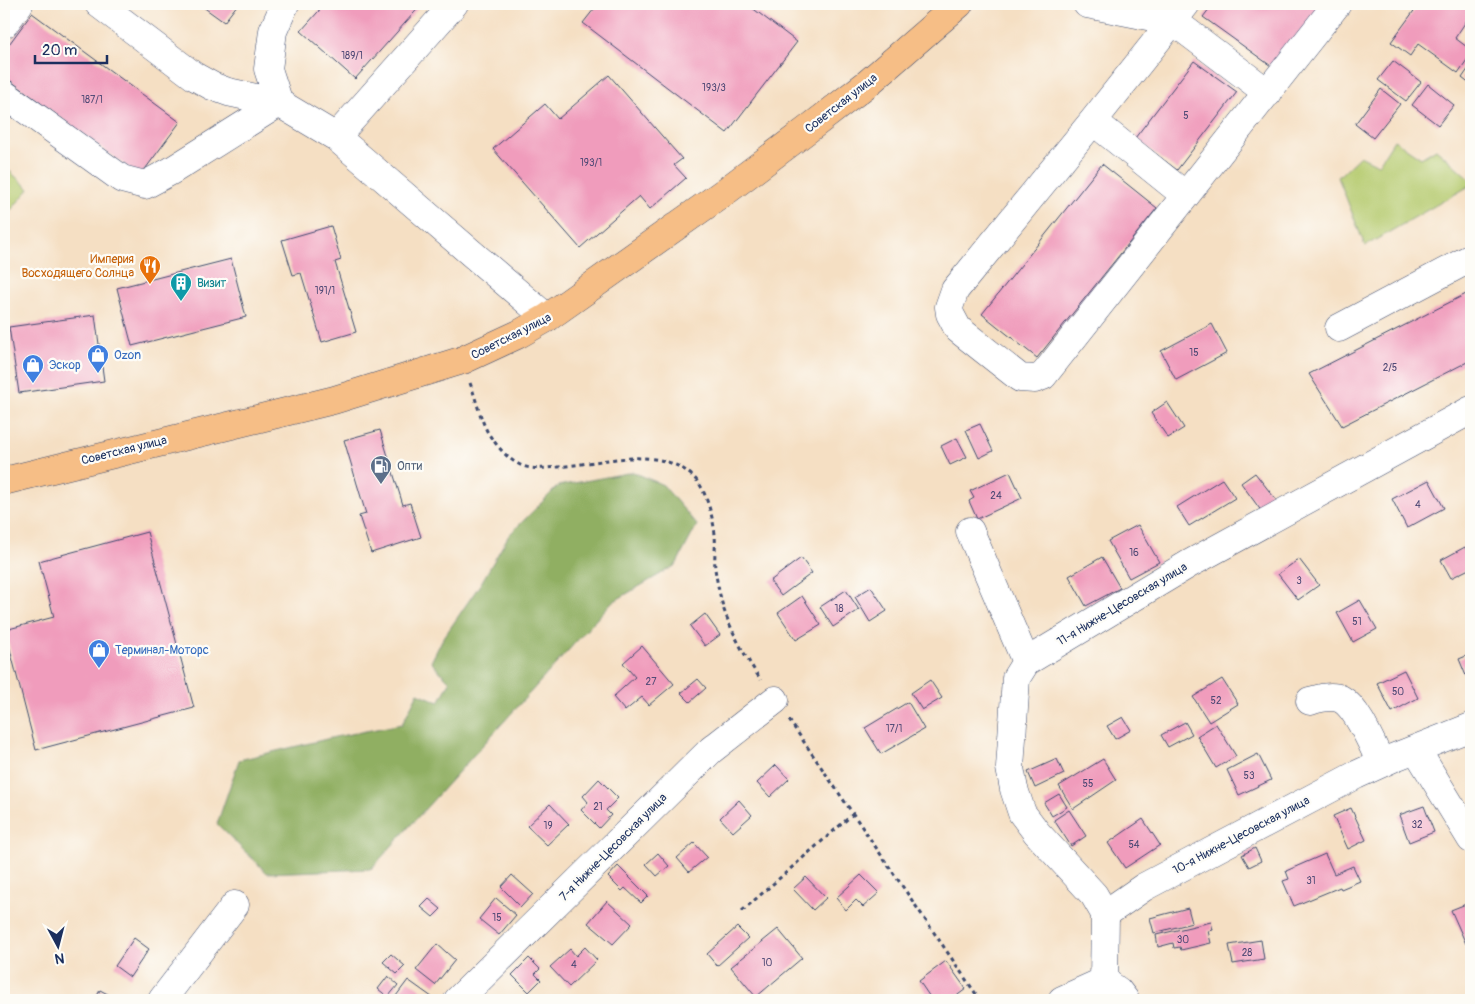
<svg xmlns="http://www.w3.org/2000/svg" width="1475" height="1004" viewBox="0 0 1475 1004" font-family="Pangolin,sans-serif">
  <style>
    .green { fill: #b6cb70; stroke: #687d67 }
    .forest { fill: #90af62; stroke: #566f60 }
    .building { fill: #f09cbc }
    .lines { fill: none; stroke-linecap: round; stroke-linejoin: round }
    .minor-casing { stroke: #3c496d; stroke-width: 29 }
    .major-casing { stroke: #3c496d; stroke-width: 29 }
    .path { stroke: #3c496d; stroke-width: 3; stroke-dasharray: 4 4; stroke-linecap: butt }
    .minor { stroke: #fff; stroke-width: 28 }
    .major { stroke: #f6be86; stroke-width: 28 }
    .labels { text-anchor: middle; stroke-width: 4.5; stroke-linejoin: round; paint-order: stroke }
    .number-label { font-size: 10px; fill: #504a76 }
    .street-label { font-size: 12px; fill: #1b2f5e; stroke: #fdfcf7 }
    .food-label { font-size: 12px; fill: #c56008; stroke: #fdfcf7; text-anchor: end }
    .culture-label { font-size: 12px; fill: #0d838f; stroke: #fdfcf7; text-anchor: start }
    .shop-label { font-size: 12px; fill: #366cbe; stroke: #fdfcf7; text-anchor: start }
    .service-label { font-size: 12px; fill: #4e5e75; stroke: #fdfcf7; text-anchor: start }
  </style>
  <rect width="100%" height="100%" fill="#fdfcf7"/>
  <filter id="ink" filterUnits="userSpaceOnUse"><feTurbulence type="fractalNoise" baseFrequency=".02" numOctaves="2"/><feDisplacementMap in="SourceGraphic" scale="10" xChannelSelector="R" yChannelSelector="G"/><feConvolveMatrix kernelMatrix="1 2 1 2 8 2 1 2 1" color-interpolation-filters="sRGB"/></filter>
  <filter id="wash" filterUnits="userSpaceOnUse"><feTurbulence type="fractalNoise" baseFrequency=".0096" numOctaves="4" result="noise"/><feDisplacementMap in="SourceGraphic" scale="20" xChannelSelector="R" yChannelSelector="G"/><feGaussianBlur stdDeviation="1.12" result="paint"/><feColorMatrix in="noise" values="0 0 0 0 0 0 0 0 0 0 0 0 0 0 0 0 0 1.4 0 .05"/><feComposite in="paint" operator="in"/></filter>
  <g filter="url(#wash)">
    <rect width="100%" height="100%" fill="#f5dfc3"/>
    <path class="green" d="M1394 140 1421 158 1436 149 1471 180V185L1365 246 1338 177 1360 156 1378 165Z
      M4 166 29 189 4 218Z"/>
    <path class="forest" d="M633 472 663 485 697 525 676 565 611 603 371 869 267 873 217 824 239 760 335 737 402 724 418 693 439 702 450 682 431 662 442 640 481 583 509 535 558 486Z"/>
    <g id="blocks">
      <path class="building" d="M199 4H238L224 22Z
        M325 4H422L355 79 301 31Z
        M598 4H747L797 42 727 133 583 23Z
        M1213 4H1326L1278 71 1203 17Z
        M1419 4H1471V14L1455 38 1471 50V54L1458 73 1418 44 1410 56 1391 42Z
        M32 13 180 122 140 176 4 76V51Z
        M1194 61 1237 92 1177 170 1135 138Z
        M1393 61 1421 82 1406 101 1378 80Z
        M1471 65V85L1462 78Z
        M609 75 682 159 674 165 686 178 650 209 639 196 580 248 493 149 545 104 558 119Z
        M1428 84 1454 105 1438 125 1412 105Z
        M1381 89 1400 104 1373 138 1355 124Z
        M1102 164 1157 208 1037 358 982 314Z
        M331 226 341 260 335 262 356 332 322 342 301 273 293 275 282 240Z
        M231 259 246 317 132 346 117 288Z
        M1466 294 1471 305V360L1342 426 1309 374Z
        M95 315 104 381 19 393 9 327Z
        M1212 324 1227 353 1176 380 1161 351Z
        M1167 402 1184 428 1168 438 1151 413Z
        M980 424 993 451 979 458 966 430Z
        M380 430 403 505 410 503 421 537 371 553 359 516 366 514 344 440Z
        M957 438 967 457 950 465 941 446Z
        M1010 472 1022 498 977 519 969 501 974 498 970 491Z
        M1255 473 1277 501 1262 512 1241 483Z
        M1222 479 1235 498 1189 526 1177 507Z
        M1429 480 1444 508 1407 528 1392 499Z
        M1138 525 1159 562 1129 578 1108 541Z
        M147 532 194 708 36 750 5 630 54 617 39 561Z
        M1465 547 1471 559V568L1451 578 1441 560Z
        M1102 557 1120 588 1086 606 1069 576Z
        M801 558 812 573 781 596 770 581Z
        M1299 559 1319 585 1298 600 1278 574Z
        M871 587 887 611 870 622 855 597Z
        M846 590 859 610 833 627 820 607Z
        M802 596 821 625 796 640 778 613Z
        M1360 600 1377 629 1353 642 1337 613Z
        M705 614 720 635 705 646 690 626Z
        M642 646 674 684 649 705 642 697 625 711 613 697 635 677 623 663Z
        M1471 654V682L1469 683 1459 659Z
        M1404 670 1418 698 1392 712 1377 683Z
        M698 679 706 688 690 702 681 693Z
        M1222 679 1238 704 1209 722 1193 697Z
        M930 680 942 698 922 710 911 693Z
        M908 702 924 729 881 754 865 728Z
        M1123 717 1131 730 1115 739 1107 726Z
        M1185 722 1192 734 1168 747 1161 735Z
        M1216 724 1236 756 1216 768 1197 736Z
        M1258 754 1271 780 1239 795 1227 770Z
        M1057 759 1064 774 1035 788 1028 772Z
        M1103 759 1116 780 1073 809 1059 786Z
        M776 765 789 779 770 797 757 783Z
        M599 779 618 798 606 810 611 815 599 828 581 810 588 802 583 796Z
        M1059 794 1067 807 1052 816 1044 803Z
        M739 800 752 815 733 832 720 818Z
        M550 804 569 824 547 845 527 826Z
        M1424 806 1434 832 1409 842 1399 815Z
        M1351 808 1366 840 1348 849 1333 816Z
        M1069 810 1086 836 1071 846 1054 820Z
        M1143 819 1160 845 1125 868 1108 843Z
        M694 843 707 857 689 872 677 858Z
        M1255 848 1261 861 1249 867 1242 855Z
        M658 853 669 866 657 876 646 864Z
        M1325 854 1334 874 1353 866 1360 881 1341 889 1340 887 1294 906 1283 881 1289 879 1286 871Z
        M618 866 648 896 641 903 625 888 622 891 608 877Z
        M512 875 533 894 521 907 501 887Z
        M861 875 879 893 863 907 856 900 846 910 836 898Z
        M806 877 826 898 813 910 793 889Z
        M496 898 516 915 499 935 479 919Z
        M429 899 441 909 433 917 421 907Z
        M607 901 632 924 613 944 588 923Z
        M1471 902V942L1466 944 1451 910Z
        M1188 908 1192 923 1154 933 1150 918Z
        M1211 922 1213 930 1208 931 1211 943 1181 950 1180 947 1174 948 1173 943 1158 947 1156 935Z
        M737 927 748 938 717 966 707 954Z
        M778 929 802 958 756 997 731 967Z
        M134 938 149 949 130 977 115 966Z
        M1261 940 1264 959 1233 964 1229 945Z
        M437 944 455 960 435 985 416 970Z
        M585 947 597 960 569 987 550 967 570 949 576 956Z
        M391 954 405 966 397 974 383 962Z
        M529 958 540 969 535 974 541 980 529 992 512 975Z
        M946 961 966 989 951 1000H932L919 981Z
        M388 976 398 985 388 997 378 989Z
        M408 980 436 1000H393Z
        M100 990 119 1000H95Z"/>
    </g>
  </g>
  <g filter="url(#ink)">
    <use href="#blocks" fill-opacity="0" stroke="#3c496d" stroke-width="1"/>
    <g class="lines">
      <g class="minor-casing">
        <path id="minor" d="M99 4 194 76 212 86 228 92 279 103
          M1087 4 1173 21 1268 93
          M1186 4 1093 121 955 290 949 307 950 314 958 329 1020 378 1035 379 1043 376 1337 4
          M4 24 19 4
          M4 94 122 179 145 185 171 171 279 103 336 137 547 318
          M279 103 268 69 273 31 285 4
          M1093 121 1185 195
          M336 137 454 4
          M1339 328 1471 258
          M970 531 1026 662
          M1310 701C1320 698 1332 695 1341 699 1358 708 1373 747 1381 763
          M1416 749 1471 839
          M1105 914 1094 895 1037 833 1022 813 1014 789 1010 768 1016 678 1026 662 1189 564 1471 410
          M1104 981 1105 914 1144 887 1356 775 1395 757 1471 727
          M1104 981 1118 991 1125 1000
          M162 1000 235 905
          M458 1000 711 750 775 700
          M1062 1000 1104 981"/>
      </g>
      <g class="major-casing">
        <path id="major" d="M4 481 334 400 463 360 519 334 547 318 726 191 807 130 868 83 959 4"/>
      </g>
      <path class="path" d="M470 383C476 398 481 423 490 436 499 448 509 461 523 466 533 470 547 468 557 467 600 464 664 441 698 482 706 492 714 521 715 535 716 546 714 558 715 569 717 582 720 597 724 610 733 635 746 658 761 680
        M789 720 980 1000
        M742 911 853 814"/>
      <use href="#minor" class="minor"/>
      <use href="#major" class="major"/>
    </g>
  </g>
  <defs>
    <g id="restaurant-pin" transform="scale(1.125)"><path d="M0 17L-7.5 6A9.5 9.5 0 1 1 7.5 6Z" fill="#e8710a" stroke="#fdfcf7"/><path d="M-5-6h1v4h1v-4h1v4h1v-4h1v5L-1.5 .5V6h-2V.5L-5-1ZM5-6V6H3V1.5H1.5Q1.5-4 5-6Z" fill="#fff"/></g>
    <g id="building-pin" transform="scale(1.125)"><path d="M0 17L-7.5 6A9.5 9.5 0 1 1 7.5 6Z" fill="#0f9aa8" stroke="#fdfcf7"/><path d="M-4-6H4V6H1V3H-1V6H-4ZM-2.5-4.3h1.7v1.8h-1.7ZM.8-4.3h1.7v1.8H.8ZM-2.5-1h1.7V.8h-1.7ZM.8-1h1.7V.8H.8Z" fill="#fff"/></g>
    <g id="shop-pin" transform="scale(1.125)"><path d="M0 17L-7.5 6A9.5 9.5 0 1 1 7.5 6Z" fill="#3f7fe0" stroke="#fdfcf7"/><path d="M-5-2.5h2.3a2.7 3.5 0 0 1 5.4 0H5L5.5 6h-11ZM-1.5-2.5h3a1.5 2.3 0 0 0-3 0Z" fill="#fff"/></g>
    <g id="fuel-pin" transform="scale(1.125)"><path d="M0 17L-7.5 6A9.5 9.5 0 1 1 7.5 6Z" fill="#5c6f8a" stroke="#fdfcf7"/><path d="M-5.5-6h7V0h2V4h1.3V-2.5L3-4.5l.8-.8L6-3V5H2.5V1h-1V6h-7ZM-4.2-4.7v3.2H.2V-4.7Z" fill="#fff"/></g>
  </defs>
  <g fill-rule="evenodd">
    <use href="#restaurant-pin" x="150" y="266"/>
    <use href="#building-pin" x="181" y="283"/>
    <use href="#shop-pin" x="98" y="355"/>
    <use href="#shop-pin" x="33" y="365"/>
    <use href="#fuel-pin" x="381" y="466"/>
    <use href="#shop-pin" x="99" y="650"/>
  </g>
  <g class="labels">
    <g class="number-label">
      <text x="352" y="59">189/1</text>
      <text x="714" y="91">193/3</text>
      <text x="92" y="103">187/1</text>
      <text x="1186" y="119">5</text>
      <text x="591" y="166">193/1</text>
      <text x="325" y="294">191/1</text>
      <text x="1194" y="356">15</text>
      <text x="1390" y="371">2/5</text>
      <text x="996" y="499">24</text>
      <text x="1418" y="508">4</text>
      <text x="1134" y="556">16</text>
      <text x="1299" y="584">3</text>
      <text x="839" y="612">18</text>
      <text x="1357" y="625">51</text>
      <text x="651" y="685">27</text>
      <text x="1398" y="695">50</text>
      <text x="1216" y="704">52</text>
      <text x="894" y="732">17/1</text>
      <text x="1249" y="779">53</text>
      <text x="1088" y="787">55</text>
      <text x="598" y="810">21</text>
      <text x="1417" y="828">32</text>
      <text x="548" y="829">19</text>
      <text x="1134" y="848">54</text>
      <text x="1311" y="884">31</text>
      <text x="497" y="921">15</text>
      <text x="1183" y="943">30</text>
      <text x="1247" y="956">28</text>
      <text x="767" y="966">10</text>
      <text x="574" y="968">4</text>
    </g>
    <g class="street-label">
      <text transform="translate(841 103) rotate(-38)" y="4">Советская улица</text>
      <text transform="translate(511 336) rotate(-27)" y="4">Советская улица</text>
      <text transform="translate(124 450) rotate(-14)" y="4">Советская улица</text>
      <text transform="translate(1122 604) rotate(-31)" y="4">11-я Нижне-Цесовская улица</text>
      <text transform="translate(1241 835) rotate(-28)" y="4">10-я Нижне-Цесовская улица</text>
      <text transform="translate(613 847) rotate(-45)" y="4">7-я Нижне-Цесовская улица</text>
    </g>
    <g class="food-label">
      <text x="134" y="263">Империя<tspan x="134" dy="14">Восходящего Солнца</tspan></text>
    </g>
    <g class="culture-label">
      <text x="197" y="287">Визит</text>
    </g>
    <g class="shop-label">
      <text x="114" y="359">Ozon</text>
      <text x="49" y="369">Эскор</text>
      <text x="115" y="654">Терминал-Моторс</text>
    </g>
    <g class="service-label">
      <text x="397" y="470">Опти</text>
    </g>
  </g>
  <rect width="1475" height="1004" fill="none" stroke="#fdfcf7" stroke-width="20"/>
  <g transform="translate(58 946) rotate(173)" stroke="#fdfcf7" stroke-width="4" paint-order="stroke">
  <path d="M0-4L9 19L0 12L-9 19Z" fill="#1b2f5e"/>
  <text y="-8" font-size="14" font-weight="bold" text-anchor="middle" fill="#1b2f5e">N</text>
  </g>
  <path d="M35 55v8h72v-8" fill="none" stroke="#1b2f5e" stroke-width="2.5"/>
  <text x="42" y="55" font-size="15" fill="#1b2f5e" stroke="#fdfcf7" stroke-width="4" paint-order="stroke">20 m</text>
</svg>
